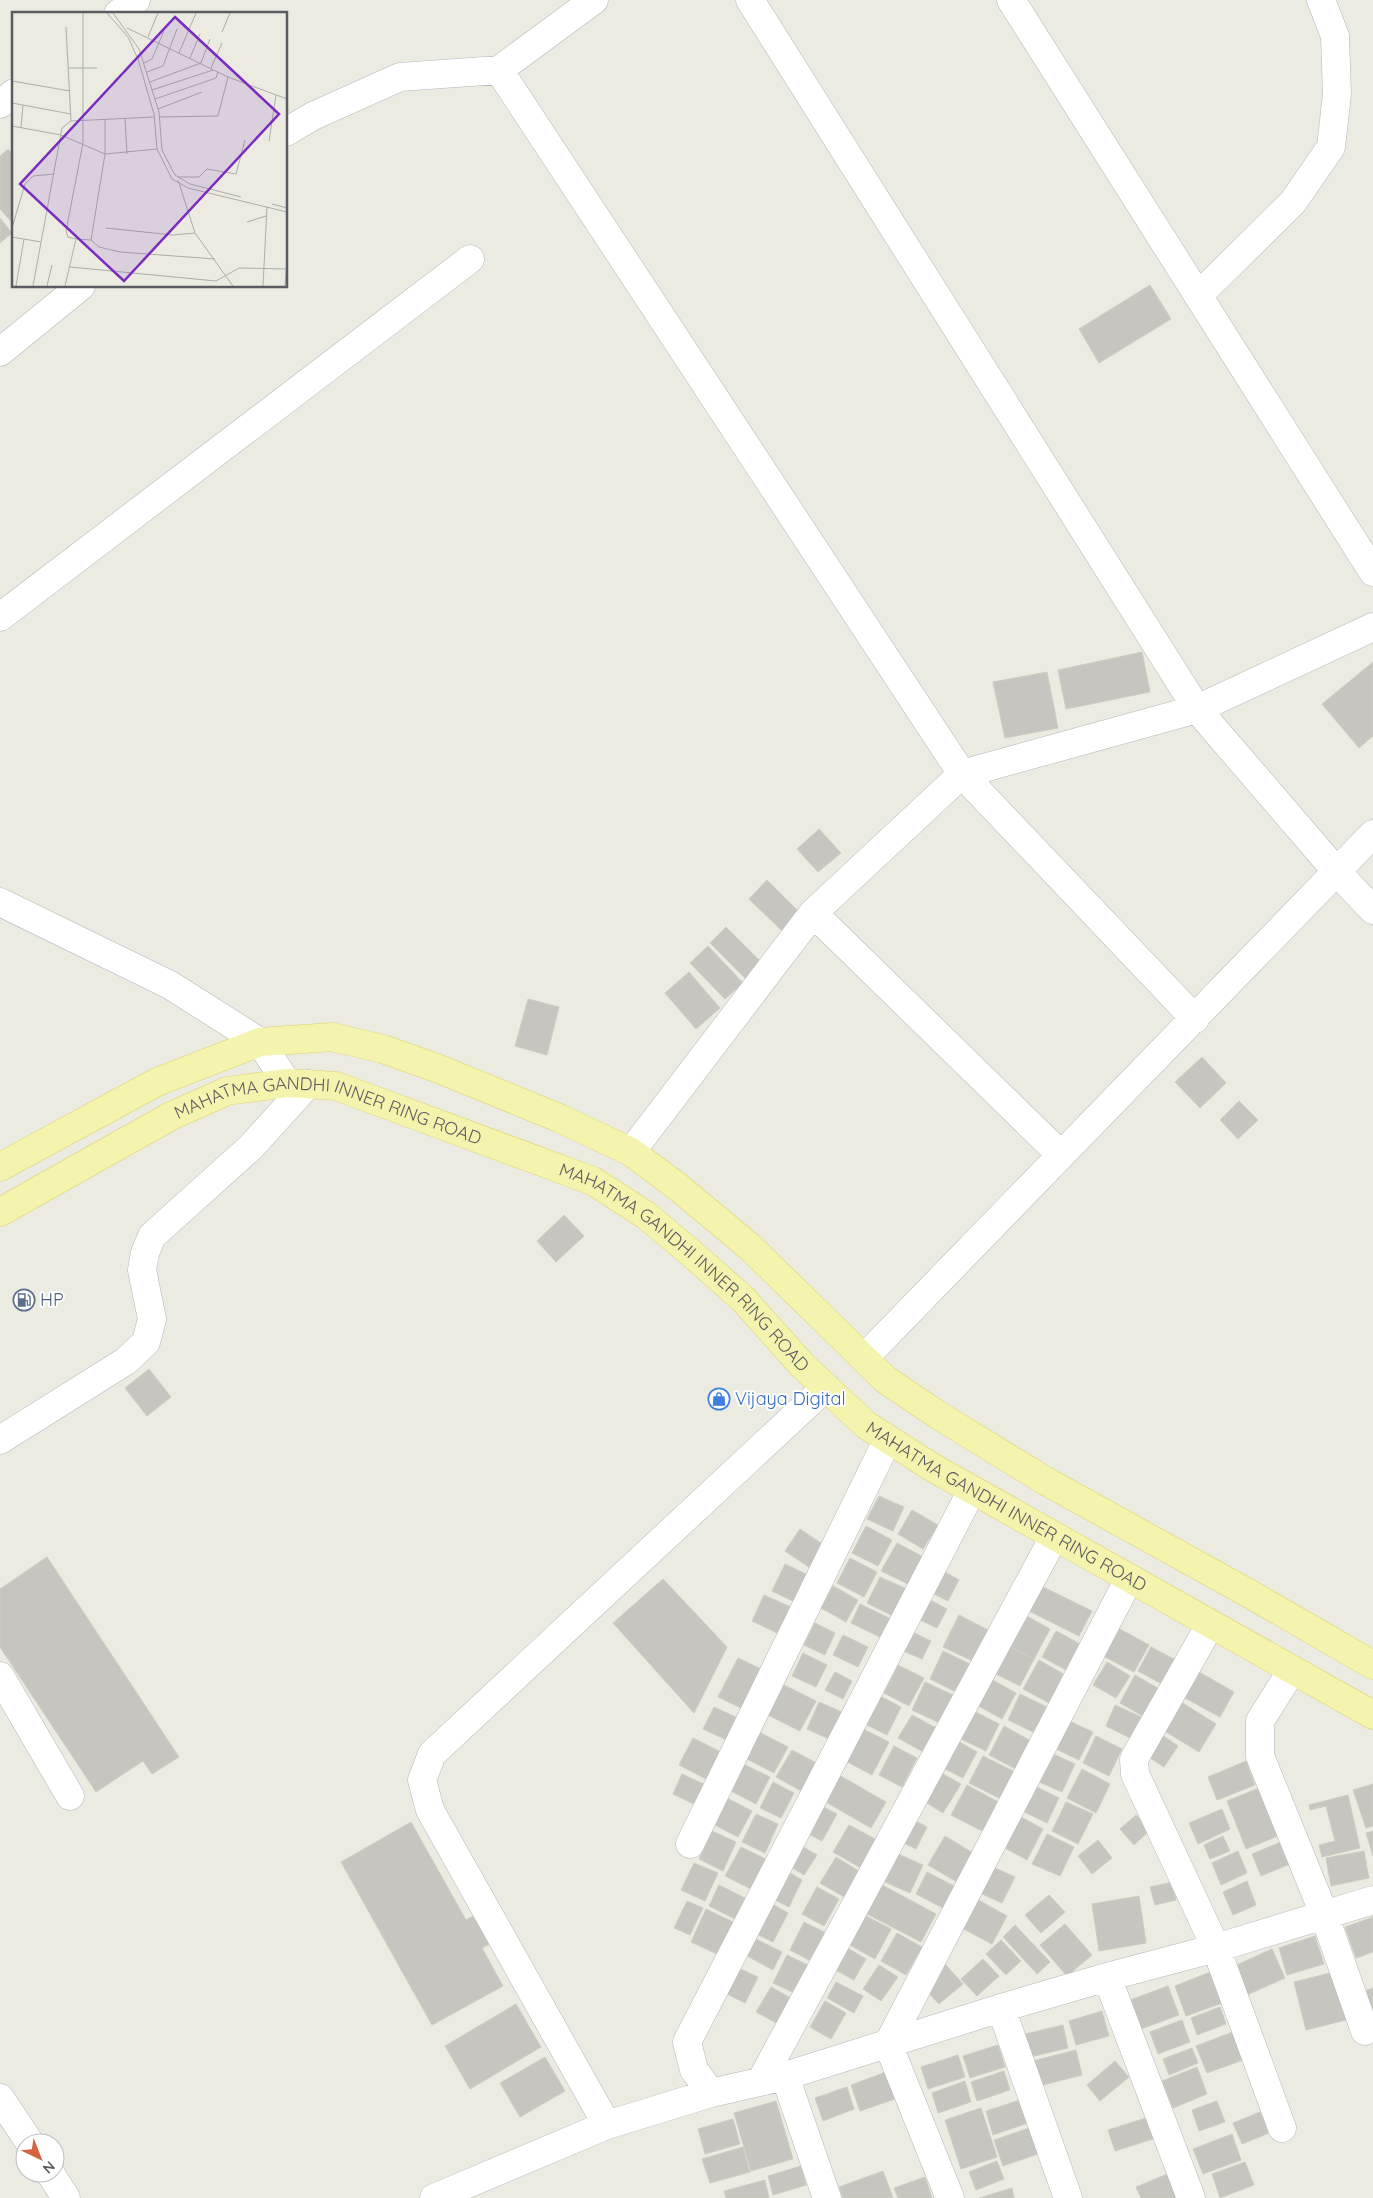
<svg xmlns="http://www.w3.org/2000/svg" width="1373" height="2198" viewBox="0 0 1373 2198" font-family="Quicksand,sans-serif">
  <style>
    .building { fill: #c7c5bf; stroke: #cfcdc1 }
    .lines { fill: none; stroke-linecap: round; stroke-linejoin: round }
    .minor-casing { stroke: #b5b6bb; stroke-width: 29 }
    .major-casing { stroke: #dfd168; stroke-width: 29 }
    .minor { stroke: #fff; stroke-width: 28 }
    .major { stroke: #f4f4ae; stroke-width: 28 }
    .labels { text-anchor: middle; stroke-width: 4; stroke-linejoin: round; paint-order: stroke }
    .street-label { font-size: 18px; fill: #5b5c61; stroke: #fff }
    .service-label { font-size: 18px; fill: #4e5e75; stroke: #fff; text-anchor: start }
    .shop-label { font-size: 18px; fill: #366cbe; stroke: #fff; text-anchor: start }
    .inset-road { fill: none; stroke: #adaeaa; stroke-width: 1 }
    .view { fill: #7b2cbf; fill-opacity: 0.15; stroke: #7b2cbf; stroke-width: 2.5 }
    .inset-edge { fill: none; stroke: #5b5c61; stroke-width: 2.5 }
  </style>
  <rect width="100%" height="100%" fill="#ebebe2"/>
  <path class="building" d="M8 149 14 155V225L0 209V156Z
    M0 218 12 233 0 243Z
    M1150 285 1171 319 1099 363 1079 329Z
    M1142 652 1150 692 1066 709 1058 670Z
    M1373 662V736L1359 748 1322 704Z
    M1047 672 1058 728 1005 738 993 682Z
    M819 829 841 853 818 872 797 849Z
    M767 880 800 913 782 931 749 899Z
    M726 927 762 963 746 979 710 943Z
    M708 946 743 983 725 999 690 963Z
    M689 972 720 1008 696 1029 665 993Z
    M528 999 559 1007 547 1055 515 1046Z
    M1202 1057 1226 1083 1200 1108 1175 1082Z
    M1239 1101 1258 1120 1238 1139 1220 1120Z
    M564 1215 584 1236 556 1262 537 1241Z
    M149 1369 171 1397 147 1416 125 1388Z
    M879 1496 904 1507 893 1531 867 1519Z
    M912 1510 938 1525 923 1549 898 1534Z
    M866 1526 892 1540 878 1566 852 1553Z
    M800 1529 828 1548 813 1570 785 1551Z
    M897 1543 925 1558 910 1585 881 1571Z
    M47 1557 179 1757 152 1774 143 1761 96 1792 0 1647V1589Z
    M850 1558 877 1572 864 1597 837 1583Z
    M785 1564 814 1578 801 1605 772 1591Z
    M945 1572 959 1580 948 1601 934 1594Z
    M880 1577 907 1589 895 1617 867 1603Z
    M663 1579 727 1647 694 1713 613 1623Z
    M833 1586 858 1600 846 1622 821 1608Z
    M1041 1586 1092 1611 1079 1636 1029 1611Z
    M764 1595 793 1608 781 1635 752 1621Z
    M928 1599 947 1609 937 1628 918 1619Z
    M860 1604 891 1619 882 1638 851 1623Z
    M959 1615 992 1632 977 1663 943 1647Z
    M1025 1615 1050 1629 1034 1659 1009 1646Z
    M815 1623 835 1633 825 1655 804 1645Z
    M1118 1628 1149 1645 1134 1672 1103 1656Z
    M910 1631 931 1641 922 1659 901 1650Z
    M1056 1631 1082 1645 1068 1671 1042 1657Z
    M843 1635 868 1647 858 1667 833 1655Z
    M1009 1646 1034 1659 1020 1686 994 1673Z
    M1151 1647 1178 1661 1164 1685 1138 1671Z
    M943 1651 976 1667 962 1695 930 1679Z
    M803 1653 827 1665 816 1687 792 1676Z
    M738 1658 761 1669 741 1708 718 1697Z
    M1039 1660 1065 1675 1049 1703 1023 1689Z
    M1107 1662 1130 1676 1116 1698 1093 1685Z
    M898 1665 924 1678 909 1706 884 1693Z
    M835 1672 852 1681 843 1699 825 1690Z
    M1199 1672 1234 1692 1220 1717 1185 1698Z
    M1135 1675 1161 1690 1146 1718 1120 1703Z
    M989 1678 1016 1693 1002 1719 975 1704Z
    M925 1682 955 1696 942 1724 912 1710Z
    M784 1685 816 1701 800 1731 768 1715Z
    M876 1694 901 1707 887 1735 861 1722Z
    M1020 1694 1047 1707 1035 1733 1008 1720Z
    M819 1702 842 1712 829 1739 807 1729Z
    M1181 1702 1216 1724 1199 1752 1163 1730Z
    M1115 1705 1141 1717 1130 1738 1106 1726Z
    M714 1707 742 1720 731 1742 703 1729Z
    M972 1710 999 1724 986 1751 959 1738Z
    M912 1715 938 1729 925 1753 898 1738Z
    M1065 1719 1093 1732 1079 1760 1052 1747Z
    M1004 1726 1031 1741 1016 1769 989 1755Z
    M861 1728 889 1742 872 1775 844 1760Z
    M757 1731 788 1747 774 1773 743 1757Z
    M1159 1733 1178 1746 1164 1767 1144 1754Z
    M1096 1736 1122 1749 1109 1776 1083 1763Z
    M693 1738 725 1754 710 1781 679 1765Z
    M956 1740 977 1752 963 1778 941 1767Z
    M894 1746 917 1758 902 1787 879 1775Z
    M792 1750 820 1765 805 1793 776 1777Z
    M1051 1753 1075 1764 1062 1792 1037 1781Z
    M983 1756 1015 1772 1001 1799 969 1783Z
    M1246 1761 1255 1785 1217 1800 1208 1777Z
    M743 1764 770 1777 756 1804 729 1790Z
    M1082 1769 1110 1784 1096 1813 1067 1798Z
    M938 1771 961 1784 943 1813 922 1800Z
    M682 1774 710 1787 700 1807 673 1794Z
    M839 1775 886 1802 871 1828 824 1801Z
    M773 1782 794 1793 781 1818 760 1808Z
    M1373 1784V1826L1366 1828 1353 1790Z
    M967 1785 1000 1803 984 1832 951 1815Z
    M1035 1786 1059 1798 1047 1823 1022 1811Z
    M1259 1788 1278 1836 1246 1849 1227 1801Z
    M1348 1795 1360 1848 1322 1857 1319 1845 1335 1841 1326 1806 1310 1810 1309 1805Z
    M725 1797 752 1811 738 1837 711 1823Z
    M1066 1802 1093 1814 1078 1844 1052 1831Z
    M816 1803 837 1814 822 1841 801 1830Z
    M1222 1809 1230 1829 1198 1844 1189 1823Z
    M756 1814 778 1824 765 1853 742 1842Z
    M1136 1815 1150 1830 1134 1845 1120 1829Z
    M1019 1816 1043 1829 1027 1860 1003 1847Z
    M910 1818 927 1827 916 1849 898 1840Z
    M411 1822 466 1920 475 1915 490 1944 482 1948 503 1986 432 2025 341 1862Z
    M849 1825 877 1840 861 1868 833 1852Z
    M712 1831 736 1842 723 1871 699 1859Z
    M1373 1831V1856L1366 1833Z
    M1047 1834 1074 1847 1060 1876 1032 1864Z
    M945 1836 973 1853 957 1882 928 1865Z
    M1223 1836 1230 1851 1210 1859 1204 1845Z
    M1098 1840 1112 1858 1092 1874 1078 1856Z
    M1281 1842 1290 1864 1261 1876 1252 1854Z
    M798 1844 817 1855 804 1875 786 1864Z
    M741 1847 772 1862 757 1892 725 1876Z
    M1238 1851 1247 1873 1221 1885 1212 1863Z
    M1364 1851 1369 1878 1331 1886 1326 1858Z
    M898 1854 923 1865 910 1893 885 1882Z
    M836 1857 862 1873 846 1898 820 1883Z
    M694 1863 718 1873 705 1901 681 1890Z
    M993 1867 1015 1877 1002 1903 980 1893Z
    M787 1871 802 1880 789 1907 773 1899Z
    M927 1872 954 1886 943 1908 916 1894Z
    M1247 1881 1256 1905 1233 1915 1223 1892Z
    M1172 1882 1176 1900 1155 1905 1150 1887Z
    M719 1885 745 1898 735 1919 709 1906Z
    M882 1885 936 1914 921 1942 867 1914Z
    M817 1887 839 1899 824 1926 802 1914Z
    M1049 1895 1065 1912 1041 1933 1025 1915Z
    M1139 1896 1146 1943 1099 1951 1092 1904Z
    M975 1898 1007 1916 992 1944 960 1927Z
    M687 1901 703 1908 690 1935 674 1928Z
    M772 1904 788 1913 773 1942 756 1934Z
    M706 1909 735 1923 719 1955 691 1942Z
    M862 1914 891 1929 875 1959 846 1943Z
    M1373 1917V1952L1356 1958 1345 1927Z
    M804 1922 830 1935 815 1963 790 1950Z
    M1065 1924 1092 1955 1067 1976 1040 1945Z
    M1015 1925 1050 1962 1037 1974 1003 1937Z
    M897 1933 922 1947 906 1975 881 1961Z
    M1315 1936 1324 1964 1287 1975 1279 1948Z
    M756 1939 782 1952 773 1970 747 1956Z
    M1001 1940 1021 1961 1006 1975 986 1954Z
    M844 1946 866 1959 854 1980 832 1968Z
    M1272 1949 1285 1978 1242 1997 1230 1968Z
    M787 1955 814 1968 801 1996 773 1983Z
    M983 1959 999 1976 977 1996 961 1979Z
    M879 1965 898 1977 881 2001 863 1989Z
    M946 1965 963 1984 939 2004 922 1986Z
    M736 1967 758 1977 745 2003 723 1992Z
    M1213 1971 1225 2002 1186 2016 1175 1986Z
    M1334 1972 1346 2020 1306 2030 1294 1982Z
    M836 1982 863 1996 854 2013 827 1998Z
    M1168 1986 1179 2015 1141 2029 1130 2000Z
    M771 1987 798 2002 784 2027 756 2012Z
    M1373 1988V2012L1365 1991Z
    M825 2001 846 2013 831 2039 810 2027Z
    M516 2004 541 2047 470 2089 445 2046Z
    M1220 2007 1226 2024 1197 2035 1191 2018Z
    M1102 2011 1109 2036 1076 2045 1069 2021Z
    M1182 2020 1190 2042 1158 2054 1150 2032Z
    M1063 2025 1068 2048 1026 2058 1021 2035Z
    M1233 2032 1243 2060 1207 2073 1196 2046Z
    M998 2045 1005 2067 970 2078 963 2056Z
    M1192 2048 1198 2063 1169 2075 1163 2059Z
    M1076 2050 1082 2075 1035 2087 1029 2062Z
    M958 2055 965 2077 928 2089 921 2067Z
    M545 2057 565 2091 520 2117 500 2083Z
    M1115 2061 1129 2077 1100 2101 1087 2085Z
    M1197 2067 1207 2094 1173 2108 1162 2081Z
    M1004 2071 1010 2090 977 2101 971 2082Z
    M886 2072 895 2099 860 2111 851 2085Z
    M965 2081 971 2102 938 2113 932 2093Z
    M847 2087 854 2109 823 2121 815 2098Z
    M1020 2100 1028 2123 993 2135 986 2111Z
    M776 2101 793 2159 751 2171 734 2113Z
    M1217 2101 1225 2122 1199 2131 1192 2110Z
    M981 2108 997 2157 961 2169 945 2120Z
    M1260 2112 1269 2133 1242 2144 1233 2123Z
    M1146 2118 1153 2139 1115 2151 1108 2130Z
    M733 2119 740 2144 705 2154 698 2129Z
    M1032 2127 1041 2153 1003 2166 994 2140Z
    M1232 2134 1241 2160 1203 2174 1193 2149Z
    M743 2147 750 2172 710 2183 702 2159Z
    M997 2161 1004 2179 976 2190 969 2172Z
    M1245 2162 1254 2185 1220 2198 1212 2174Z
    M801 2166 806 2185 773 2195 768 2176Z
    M883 2171 893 2198H843L839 2187Z
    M1170 2173 1180 2198H1141L1136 2187Z
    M925 2177 932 2198H898L894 2188Z
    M765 2180 769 2198H726L724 2191Z
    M1012 2188 1014 2198H979Z"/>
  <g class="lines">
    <g class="minor-casing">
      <path id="minor" d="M594 0 499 70 962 774 1195 1019
        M750 0 1197 709 1337 872 1373 910
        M1011 0 1373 572
        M118 14 136 0
        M0 104 14 93
        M286 132 313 116 400 77 499 70
        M1198 296 1293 202 1331 147 1337 94 1335 36 1321 0
        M0 352 81 286
        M0 617 470 259
        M0 902 170 985 260 1042 287 1083
        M813 913 1061 1155
        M631 1152 813 913 962 774 1197 709 1373 627
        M864 1358 1373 834
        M0 1440 126 1361 146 1342 152 1319 142 1270 145 1253 152 1236 251 1147 308 1084
        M1210 1625 1134 1759 1135 1774 1216 1948 1282 2128
        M1292 1670 1260 1721V1756L1324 1914 1365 2031
        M0 1676 70 1796
        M690 1844 888 1439
        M1107 1977 1191 2198
        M1001 2008 1068 2198
        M785 2076 827 2198
        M761 2081 1054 1537
        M711 2093 694 2070 687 2042 972 1490
        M0 2098 30 2143
        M607 2125 430 1810 422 1780 432 1754 826 1387
        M50 2173 66 2198
        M434 2198 607 2125 711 2093 785 2076 1001 2008 1107 1977 1216 1948 1373 1900
        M950 2198 888 2044 1129 1579"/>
    </g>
    <g class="major-casing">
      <g id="major">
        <path d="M0 1167 157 1082 260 1042 332 1037 383 1049 439 1069 559 1118 631 1152 678 1187 750 1247 886 1380 938 1415 1044 1480 1250 1594 1373 1665"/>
        <path id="s1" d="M0 1212 171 1116 227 1091 287 1083 336 1086 593 1181 647 1216 691 1253 743 1299 802 1365 866 1425 930 1466 1373 1715"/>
      </g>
    </g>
    <use href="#minor" class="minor"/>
    <use href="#major" class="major"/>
  </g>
  <defs>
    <g id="fuel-ring" transform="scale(1.125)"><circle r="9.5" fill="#fff" stroke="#5c6f8a" stroke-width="1.5"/><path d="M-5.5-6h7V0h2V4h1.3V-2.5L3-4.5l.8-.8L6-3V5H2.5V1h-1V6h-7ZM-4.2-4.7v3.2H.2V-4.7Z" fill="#5c6f8a"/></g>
    <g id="shop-ring" transform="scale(1.125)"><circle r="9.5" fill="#fff" stroke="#3f7fe0" stroke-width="1.5"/><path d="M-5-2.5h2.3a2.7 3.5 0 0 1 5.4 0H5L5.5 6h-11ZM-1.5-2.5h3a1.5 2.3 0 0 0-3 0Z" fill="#3f7fe0"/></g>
  </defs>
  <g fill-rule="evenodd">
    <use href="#fuel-ring" x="24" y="1300"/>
    <use href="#shop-ring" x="719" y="1399"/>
  </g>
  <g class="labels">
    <g class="street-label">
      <text dy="6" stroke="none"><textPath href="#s1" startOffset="361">MAHATMA GANDHI INNER RING ROAD</textPath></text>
      <text dy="6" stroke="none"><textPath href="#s1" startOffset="766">MAHATMA GANDHI INNER RING ROAD</textPath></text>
      <text dy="6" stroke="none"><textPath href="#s1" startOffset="1171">MAHATMA GANDHI INNER RING ROAD</textPath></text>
    </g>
    <g class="service-label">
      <text x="40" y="1306">HP</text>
    </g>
    <g class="shop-label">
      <text x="735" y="1405">Vijaya Digital</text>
    </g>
  </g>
  <g transform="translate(12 12)">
    <rect width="275" height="275" fill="#ebebe2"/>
    <path class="inset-road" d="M71 1V131L54 219 56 225 64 227 79 228 93 142V107M95 1 116 25 126 47 142 102 145 137 160 167 176 176 275 200M101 1 127 37 147 100 150 138 163 163 178 172 229 185M54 15 59 109 142 105M115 16 216 65 275 87M210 20 218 1M136 25 146 1M167 41 184 1M178 46 188 22M132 51 140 47 152 19M56 56H85M199 56 210 31M135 60 151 54 165 17M0 69 58 79M138 70 189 51 198 27M140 78 201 58M143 87 204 66 206 60M0 91 59 102M146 97 190 80M147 105 206 104 216 65M113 106 115 142M0 114 49 123 93 142 145 137M9 116 11 93M257 129 264 83M166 165H187L195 157 224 162 233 128M166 168 183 221 221 274M260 192 275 196M235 210 254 204M0 216 13 172 21 164 42 162M94 216 161 223 183 221M0 225 29 230M79 228 87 235 108 240 203 247M58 255 204 269 227 256 275 257M4 274 12 227M21 274 50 116 59 109M35 274 40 253M53 274 64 227M251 274 255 195M273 274 275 250"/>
    <path class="view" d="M163 5 267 102 112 269 8 172Z"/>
    <rect width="275" height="275" class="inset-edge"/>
  </g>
  <g transform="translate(40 2158) rotate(137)"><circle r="24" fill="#ffffff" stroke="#bdbec0"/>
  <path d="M0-4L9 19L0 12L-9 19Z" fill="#d36341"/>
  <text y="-8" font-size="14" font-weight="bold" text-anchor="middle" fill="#5b5c61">N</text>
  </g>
</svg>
